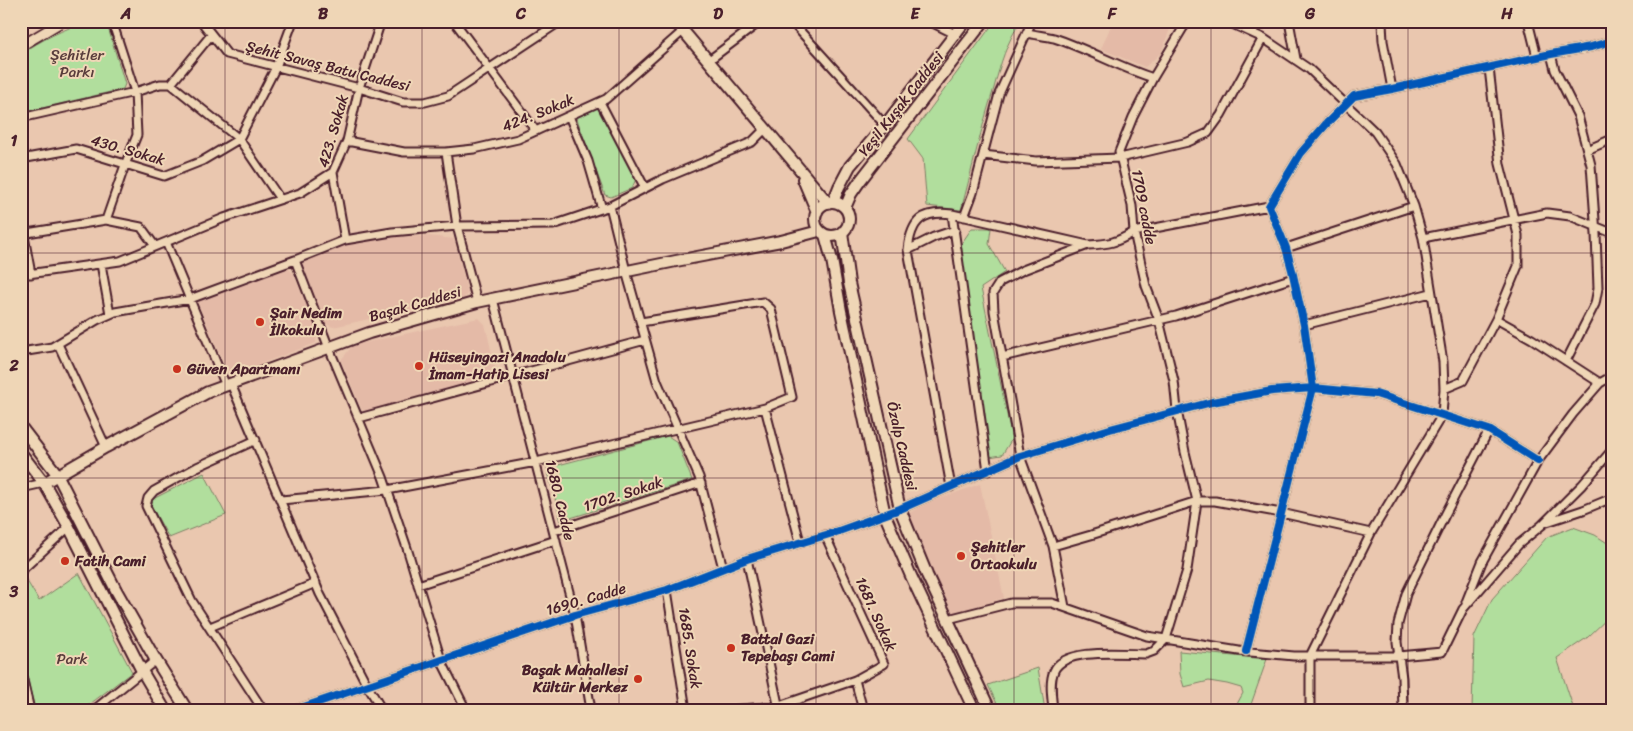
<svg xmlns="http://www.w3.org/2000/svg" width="1633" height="731" viewBox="0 0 1633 731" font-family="Sriracha,sans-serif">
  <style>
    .built { fill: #e4baa7 }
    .green { fill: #b1de9d; stroke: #7e7e64 }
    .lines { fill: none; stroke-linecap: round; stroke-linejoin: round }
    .minor-casing { stroke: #4a1f2b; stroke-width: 11 }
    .tertiary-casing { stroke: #4a1f2b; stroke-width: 12 }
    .secondary-casing { stroke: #4a1f2b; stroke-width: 14 }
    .minor { stroke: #efd6b6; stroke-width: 7 }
    .tertiary { stroke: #efd6b6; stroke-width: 9 }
    .secondary { stroke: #efd6b6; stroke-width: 10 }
    .cycleway-casing { stroke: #efd6b6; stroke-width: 11 }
    .cycleway { stroke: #0057b8; stroke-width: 8 }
    .grid { fill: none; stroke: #4a1f2b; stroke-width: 1; stroke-opacity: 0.55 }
    .poi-dot { fill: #c8321e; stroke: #efd6b6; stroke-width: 2 }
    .labels { text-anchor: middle; stroke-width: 4; stroke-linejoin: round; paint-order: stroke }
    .park-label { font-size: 15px; fill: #593c3c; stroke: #efd6b6 }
    .street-label { font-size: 15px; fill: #4a1f2b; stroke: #efd6b6 }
    .poi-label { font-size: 15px; font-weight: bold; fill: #4a1f2b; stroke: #efd6b6; text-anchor: start }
    .neatline { fill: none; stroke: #4a1f2b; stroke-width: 2 }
    .grid-label { font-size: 16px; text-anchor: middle; font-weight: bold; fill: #4a1f2b }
  </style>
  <rect width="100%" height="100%" fill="#eac7af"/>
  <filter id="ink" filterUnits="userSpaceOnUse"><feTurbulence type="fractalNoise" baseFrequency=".02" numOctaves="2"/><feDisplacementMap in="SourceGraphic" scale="10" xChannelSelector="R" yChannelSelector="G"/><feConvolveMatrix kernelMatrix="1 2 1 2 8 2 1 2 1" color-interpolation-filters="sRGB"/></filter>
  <g filter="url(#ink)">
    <path class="built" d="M1113 21H1173L1161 53 1145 67 1101 49Z
      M429 236 454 239 468 293 464 298 333 327 326 324 303 265V262L305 259 356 241 388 237Z
      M288 268 293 273 317 332 316 343 233 374 227 370 198 303 202 298Z
      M479 318 485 324 496 371 492 378 365 412 362 410 341 360 353 345Z
      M980 484 1004 598 952 613 907 514 930 502Z"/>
    <path class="green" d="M87 21H106L125 84 123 89 21 113V54C42 39 63 30 87 21Z
      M995 21H1021C1007 41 1000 65 994 88 981 128 972 170 961 210L927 206 923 159 908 139Z
      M596 107 600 111 636 179 632 188 611 197 605 195 578 122 577 117 592 108Z
      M972 228H991L989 244 1005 272 981 288 1012 439 1002 455 989 457 959 247Z
      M668 436 677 442 692 480 561 521 547 468Z
      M204 473 226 515 169 538 150 504 153 499Z
      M1573 527 1595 535 1612 546V614L1588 637 1557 658 1574 710H1472L1474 637 1492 599 1547 537Z
      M79 573 132 672 82 710H35L21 650V579L24 576 39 601Z
      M1179 651 1267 659 1249 710H1231L1237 704 1243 693 1241 688 1227 684 1209 681 1184 687 1180 674Z
      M1038 668 1045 710H1000L988 685Z"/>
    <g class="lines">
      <g class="minor-casing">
        <path id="minor" d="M201 21 227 54 359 88 403 102H425L448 96 561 21
          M454 21 536 131
          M791 21 885 125
          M929 21 955 34
          M1226 21 1263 38 1309 69 1375 132 1397 164 1414 206 1423 238 1443 362 1444 389 1442 415 1371 533 1310 656V710
          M1289 21 1296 59
          M1528 21 1537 57
          M1382 23 1383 41 1392 89
          M1027 33C1036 35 1045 36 1054 38 1088 49 1119 67 1153 78
          M1551 54 1555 70 1578 116 1587 150 1591 165 1596 234 1598 288 1595 304 1566 361
          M708 61 761 21
          M171 84 211 35
          M600 102 645 188
          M569 116 588 161 602 209
          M21 118 135 92 160 84H171L239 139 280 199
          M347 141 404 152H446L474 149 518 139 606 99 683 31
          M1587 150 1612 139
          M446 152 457 226 477 302
          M983 155 1036 161 1120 158 1188 142 1208 133 1221 115 1263 38
          M21 159 76 149 164 176 202 161 239 139 276 67 293 21
          M952 214 988 471
          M964 217 973 193 999 94 1032 21
          M21 220 31 274
          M106 220 125 165 137 135 135 92 112 21
          M21 234 106 220 141 227 155 246
          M1423 238 1547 213 1570 216 1612 233
          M345 240 333 172 347 141 359 88 381 21
          M166 242 226 386
          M1286 248 1414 206
          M908 250 934 237 955 230
          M295 260 345 240 392 232 457 226 553 225 610 206
          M101 264 110 314
          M21 275 120 261 224 218 300 193 333 172
          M493 299 575 615 591 710
          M1496 319 1532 339 1600 383
          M1304 325 1431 293
          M58 344 106 447
          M21 352 52 347 97 320 115 312 190 299 295 260 329 348 383 477 407 548 441 660 466 710
          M1002 357 1176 316 1293 278
          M231 384 320 594 367 685 382 710
          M1444 389 1463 381 1496 319 1518 266V235L1500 164 1489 68
          M765 408 800 542
          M359 418 645 340
          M256 440 197 467 154 491 148 498 146 506 192 601 263 710
          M951 487 908 250C911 220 923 210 952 214L1088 245C1109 244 1116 243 1134 232L1269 206
          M21 492 26 487 44 483
          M281 500 387 490 536 462 765 408 792 397 771 309 763 302 641 322
          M1547 522 1583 510 1612 498
          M554 531 701 483
          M1053 546 1091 535 1197 501H1215L1281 513 1371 533
          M747 559 779 709
          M723 568 699 477 657 381 626 271 610 206 663 179 752 142 765 129
          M21 571 69 527
          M418 585 556 540
          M667 590 686 710
          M1466 602 1482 562 1538 461 1573 414 1600 383 1612 376
          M1065 607 1053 546 1020 456 994 311 993 293 1000 282 1023 270 1088 245
          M948 619 1011 603H1052L1147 636 1239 651 1294 656H1399L1442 652 1463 609 1519 544 1542 525 1582 485 1612 450
          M210 627 316 583
          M1246 651 1313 388 1304 325 1292 270 1286 248 1269 206 1301 153 1328 122 1354 96 1392 89 1551 54 1591 47 1612 41
          M21 672 30 710
          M855 680 863 710
          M94 710 156 660
          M295 710 575 615 667 590 747 559 836 532 900 509 1020 456 1110 429 1212 402 1272 391 1313 388 1376 394 1489 430 1538 461
          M728 710 779 706 855 680 884 664 825 535
          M1053 710C1052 698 1049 682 1054 671 1064 647 1124 654 1146 654L1154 651 1166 639 1187 570 1197 501 1185 452 1177 410 1174 381 1159 320 1146 286 1134 232 1132 206 1119 152 1133 117 1153 78 1183 28 1189 21
          M1403 710 1402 678 1397 642 1398 624 1406 594 1445 515 1489 430"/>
      </g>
      <g class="tertiary-casing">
        <path id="tertiary" d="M21 46 63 21"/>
      </g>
      <g class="secondary-casing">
        <path id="secondary" d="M675 21 828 203
          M803 179 817 212
          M833 202 839 187 850 166 885 125 965 21
          M815 219a17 17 0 1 1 34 0a17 17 0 1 1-34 0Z
          M845 208 851 194 860 181 984 21
          M842 232 849 283 900 509 927 575 990 710
          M825 235 832 260 841 311 885 515 911 576 974 710
          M21 427 57 474 116 590 154 657 187 710
          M21 453 44 483 69 527 142 671 165 710
          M44 483 106 447 208 392 369 333 477 302 676 261 781 241 819 231"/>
      </g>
      <use href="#minor" class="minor"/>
      <use href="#tertiary" class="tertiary"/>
      <use href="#secondary" class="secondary"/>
      <g class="cycleway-casing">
        <path id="cycleway" d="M1246 651 1313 388 1304 325 1292 270 1286 248 1269 206 1301 153 1328 122 1354 96 1392 89 1551 54 1591 47 1612 41
          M295 710 575 615 667 590 747 559 836 532 900 509 1020 456 1110 429 1212 402 1272 391 1313 388 1376 394 1489 430 1538 461"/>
      </g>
      <use href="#cycleway" class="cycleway"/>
    </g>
  </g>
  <path class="grid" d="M225 21V710M422 21V710M619 21V710M816 21V710M1014 21V710M1211 21V710M1408 21V710M21 253H1612M21 478H1612"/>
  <g class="poi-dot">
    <circle cx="260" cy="322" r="5"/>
    <circle cx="419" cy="366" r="5"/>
    <circle cx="177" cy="369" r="5"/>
    <circle cx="961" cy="556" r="5"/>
    <circle cx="65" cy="561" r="5"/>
    <circle cx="731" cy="648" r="5"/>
    <circle cx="638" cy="679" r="5"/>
  </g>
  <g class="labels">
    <g class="park-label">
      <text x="77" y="60">Şehitler<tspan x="77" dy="17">Parkı</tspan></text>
      <text x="72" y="664">Park</text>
    </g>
    <g class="street-label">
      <text transform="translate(328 66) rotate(14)" y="5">Şehit Savaş Batu Caddesi</text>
      <text transform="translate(901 104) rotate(-52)" y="5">Yeşil Kuşak Caddesi</text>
      <text transform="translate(538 113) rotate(-22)" y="5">424. Sokak</text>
      <text transform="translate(333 131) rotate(-74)" y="5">423. Sokak</text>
      <text transform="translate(128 150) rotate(16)" y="5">430. Sokak</text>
      <text transform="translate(1144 207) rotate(79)" y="5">1709 cadde</text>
      <text transform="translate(415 304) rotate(-16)" y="5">Başak Caddesi</text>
      <text transform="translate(902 446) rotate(77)" y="5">Özalp Caddesi</text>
      <text transform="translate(623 494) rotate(-18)" y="5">1702. Sokak</text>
      <text transform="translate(560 500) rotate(76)" y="5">1680. Cadde</text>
      <text transform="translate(586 599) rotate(-16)" y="5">1690. Cadde</text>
      <text transform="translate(876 614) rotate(66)" y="5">1681. Sokak</text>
      <text transform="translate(690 648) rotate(81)" y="5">1685. Sokak</text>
    </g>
    <g class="poi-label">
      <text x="270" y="318">Şair Nedim<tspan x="270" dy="17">İlkokulu</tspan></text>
      <text x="429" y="362">Hüseyingazi Anadolu<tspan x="429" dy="17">İmam-Hatip Lisesi</tspan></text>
      <text x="187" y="374">Güven Apartmanı</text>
      <text x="971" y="552">Şehitler<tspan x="971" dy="17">Ortaokulu</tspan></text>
      <text x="75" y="566">Fatih Cami</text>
      <text x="741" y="644">Battal Gazi<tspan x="741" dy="17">Tepebaşı Cami</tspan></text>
      <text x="628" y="675" text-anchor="end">Başak Mahallesi<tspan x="628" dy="17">Kültür Merkez</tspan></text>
    </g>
  </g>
  <rect width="1633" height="731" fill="none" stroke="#efd6b6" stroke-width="55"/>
  <rect x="28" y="28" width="1578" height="676" class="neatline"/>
  <g class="grid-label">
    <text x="126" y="19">A</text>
    <text x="323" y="19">B</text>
    <text x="521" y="19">C</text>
    <text x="718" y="19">D</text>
    <text x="915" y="19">E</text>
    <text x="1112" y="19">F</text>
    <text x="1310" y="19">G</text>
    <text x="1507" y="19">H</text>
    <text x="14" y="146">1</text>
    <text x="14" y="371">2</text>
    <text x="14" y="597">3</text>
  </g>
</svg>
